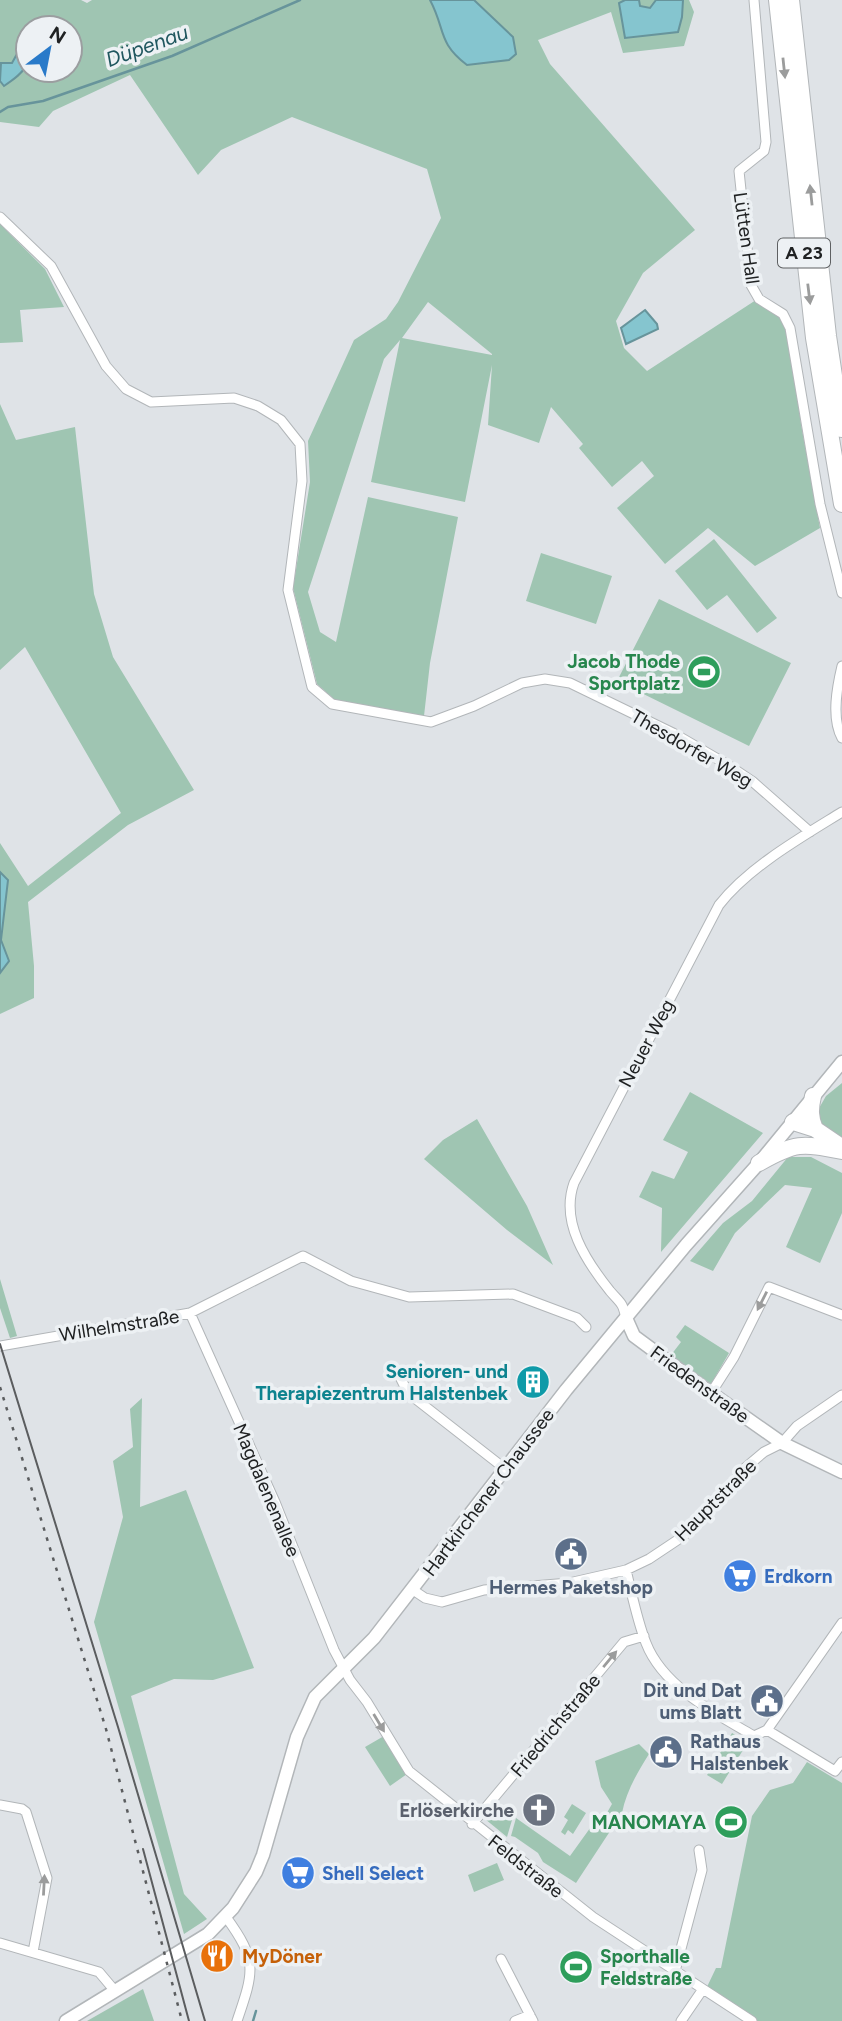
<svg xmlns="http://www.w3.org/2000/svg" width="842" height="2021" viewBox="0 0 842 2021" font-family="Figtree,sans-serif">
  <style>
    .green { fill: #9fc5b2; fill-rule: evenodd }
    .water { fill: #85c5cf; stroke: #67949b; stroke-width: 2 }
    .lines { fill: none; stroke-linecap: round; stroke-linejoin: round }
    .stream { stroke: #67949b; stroke-width: 2.5 }
    .street-casing { stroke: #b2b6b9; stroke-width: 11 }
    .secondary-casing { stroke: #b2b6b9; stroke-width: 15 }
    .highway-casing { stroke: #b2b6b9; stroke-width: 18 }
    .street { stroke: #fff; stroke-width: 9 }
    .secondary { stroke: #fff; stroke-width: 12 }
    .highway { stroke: #fff; stroke-width: 16 }
    .tram { stroke: #5b5d5f; stroke-width: 2 }
    .rail { stroke: #5b5d5f; stroke-width: 2.5; stroke-dasharray: 3.5 7; stroke-linecap: butt }
    .oneway { fill: #9b9c9c }
    .labels { text-anchor: middle; stroke-width: 7; stroke-linejoin: round; paint-order: stroke }
    .shield { fill: #edf1f4; stroke: #5e6062; stroke-width: 2 }
    .shield-label { font-size: 18px; font-weight: bold; fill: #202223 }
    .street-label { font-size: 19px; fill: #202223; stroke: #edf1f4 }
    .leisure-label { font-size: 19px; font-weight: bold; fill: #27864d; stroke: #edf1f4; text-anchor: end }
    .culture-label { font-size: 19px; font-weight: bold; fill: #0d838f; stroke: #edf1f4; text-anchor: end }
    .shop-label { font-size: 19px; font-weight: bold; fill: #366cbe; stroke: #edf1f4; text-anchor: start }
    .service-label { font-size: 19px; font-weight: bold; fill: #4e5e75; stroke: #edf1f4 }
    .worship-label { font-size: 19px; font-weight: bold; fill: #5b616d; stroke: #edf1f4; text-anchor: end }
    .food-label { font-size: 19px; font-weight: bold; fill: #c56008; stroke: #edf1f4; text-anchor: start }
    .water-label { font-size: 21px; font-style: italic; fill: #20575f; stroke: #edf1f4 }
  </style>
  <rect width="100%" height="100%" fill="#dfe3e7"/>
  <path class="green" d="M0 0H81L87 3 92 0H689L694 12 684 46 623 53 611 12 538 40 550 64 695 230 643 273 616 321 624 348 647 371 756 300 781 317 789 330 801 424 820 528 755 566 708 528 665 564 617 508 654 476 642 461 612 487 579 448 583 444 551 407 539 443 488 425 492 365 465 502 371 482 400 340 384 359 308 592 320 632 336 642 368 497 458 517 430 663 424 716 335 700 317 684 293 588 310 482 308 441 354 340 386 319 398 302 441 218 427 169 292 117 221 150 198 175 130 75 53 111 39 127 0 122ZM28 28H70V70H28ZM428 302 492 354V355L402 338Z
    M0 224 45 269 64 307 20 310 23 342 0 343Z
    M0 404 16 440 75 427 94 594 113 657 194 790 128 825 28 902 34 966V998L0 1014V973L9 961 1 940 8 880 0 872V843L28 886 121 813 25 647 0 670Z
    M714 539 777 618 757 633 727 595 707 610 675 571Z
    M541 553 612 576 596 624 526 601Z
    M659 599 791 663 749 746 617 681Z
    M842 1083V1139L821 1126 818 1110 826 1096Z
    M690 1092 763 1133 661 1252 662 1208 639 1197 652 1171 674 1179 688 1152 663 1140Z
    M477 1119 527 1206 553 1265 507 1230 424 1159 443 1140Z
    M788 1157H811L842 1173V1213L820 1263 786 1247 812 1188 785 1185 735 1233 713 1271 690 1261 723 1223 752 1201Z
    M0 1279 17 1336 10 1338 0 1308Z
    M685 1325 729 1353 711 1384 671 1355 681 1342 676 1337Z
    M142 1398 140 1507 186 1490 254 1668 213 1680 174 1679 131 1696 184 1894 207 1919 184 1934 94 1622 123 1517 113 1461 133 1447 130 1409Z
    M732 1733 748 1742 722 1784 707 1775Z
    M384 1736 407 1774 390 1786 365 1747Z
    M639 1744 649 1754C637 1773 626 1792 622 1813L576 1883 543 1862 538 1853 515 1837 511 1836 516 1818 570 1856 598 1817 604 1818 612 1804 601 1787 595 1761Z
    M807 1762 842 1783V2021H752L706 1989 716 1968H721L752 1816 770 1790 793 1783Z
    M572 1804 586 1813 573 1834 568 1830 565 1835 561 1832 568 1820 564 1817Z
    M496 1805 503 1809 502 1813 512 1820 507 1837 485 1819Z
    M497 1863 504 1880 474 1892 468 1875Z
    M143 1989 154 2021H87Z"/>
  <path class="water" d="M430 0H474L513 37 516 54 509 60 467 65C437 42 446 30 430 0Z
    M625 0H639L640 6 650 8 656 0H683L682 17 678 32 625 38 619 3Z
    M28 39C28 67 28 70 4 86L0 81 1 63H12L23 43Z
    M645 310 657 324 658 329 626 344 621 328Z
    M0 872 8 880 1 940 9 961 0 973Z"/>
  <g class="lines">
    <path class="stream" d="M0 112 8 107 43 101 172 56 300 0
      M253 2021 256 2011"/>
    <g class="street-casing">
      <path id="street" d="M754 0 766 142 764 151 739 171 751 285 759 299 783 314 790 328 820 504 842 593
        M0 217 51 266 106 366 126 389 151 402 234 398 258 406 281 420 300 444 302 481 288 590 312 687 332 704 431 722 474 706 522 683 545 679 570 683 673 733 728 765 752 781 810 832
        M842 666C837 687 831 718 842 738
        M190 1313 275 1502 334 1650 350 1680 367 1702 409 1771 593 1917 752 2021
        M626 1318C622 1301 621 1304 610 1291 586 1261 560 1222 574 1183L719 905C749 867 800 838 842 812
        M0 1346 190 1313 303 1256 351 1281 409 1297 513 1294 577 1318 586 1327
        M400 1377 408 1393 504 1468
        M711 1393 734 1357 769 1287 842 1315
        M626 1570C632 1594 637 1620 646 1643 663 1687 716 1714 754 1736L767 1730 842 1623
        M413 1590 425 1598 442 1602 484 1590 569 1583 626 1570 649 1559 682 1537 705 1516 745 1468 764 1452 782 1443 797 1426 842 1395
        M767 1730 835 1771 842 1762
        M0 1805 22 1809 26 1812 47 1878 33 1952
        M472 1824 624 1642 644 1636
        M226 1917C258 1961 254 1971 237 2021
        M0 1943 99 1972 115 1991
        M501 1959 533 2021
        M675 1971 702 1870 699 1850
        M515 2021 530 2015
        M681 2021 703 1989"/>
    </g>
    <g class="secondary-casing">
      <path id="secondary" d="M626 1318 634 1336 711 1393 782 1443 842 1472
        M66 2021 208 1934 233 1908 256 1872 263 1855 297 1737 315 1697 374 1638 566 1390 686 1245 759 1163 842 1062"/>
    </g>
    <g class="highway-casing">
      <path id="highway" d="M777 0 814 338 842 504
        M791 0 828 336 842 429
        M813 1096C810 1109 810 1118 815 1129
        M793 1122 815 1129 840 1146
        M759 1163C796 1142 801 1143 842 1151"/>
    </g>
    <use href="#street" class="street"/>
    <use href="#secondary" class="secondary"/>
    <use href="#highway" class="highway"/>
    <path class="tram" d="M0 1344 118 1727 205 2021
      M143 1849 189 2021"/>
    <path class="rail" d="M0 1387 106 1729 182 2021"/>
  </g>
  <defs><path id="oneway-solid" d="M-6-.8H1V-3.2L6.5 0L1 3.2V.8H-6Z" transform="scale(1.75)"/></defs>
  <g class="oneway">
    <use href="#oneway-solid" transform="translate(784 68) rotate(84)"/>
    <use href="#oneway-solid" transform="translate(811 195) rotate(-96)"/>
    <use href="#oneway-solid" transform="translate(809 294) rotate(83)"/>
    <use href="#oneway-solid" transform="translate(762 1301) rotate(117)"/>
    <use href="#oneway-solid" transform="translate(610 1659) rotate(-50)"/>
    <use href="#oneway-solid" transform="translate(379 1723) rotate(59)"/>
    <use href="#oneway-solid" transform="translate(44 1885) rotate(-87)"/>
  </g>
  <defs>
    <g id="stadium-disc" transform="scale(1.75)"><circle r="9.5" fill="#2e9e5b" stroke="#edf1f4"/><path d="M0-5a6.5 5 0 1 0 0 10a6.5 5 0 1 0 0-10ZM-3.5-1.8h7v3.6h-7Z" fill="#fff"/></g>
    <g id="building-disc" transform="scale(1.75)"><circle r="9.5" fill="#0f9aa8" stroke="#edf1f4"/><path d="M-4-6H4V6H1V3H-1V6H-4ZM-2.5-4.3h1.7v1.8h-1.7ZM.8-4.3h1.7v1.8H.8ZM-2.5-1h1.7V.8h-1.7ZM.8-1h1.7V.8H.8Z" fill="#fff"/></g>
    <g id="civic-disc" transform="scale(1.75)"><circle r="9.5" fill="#5c6f8a" stroke="#edf1f4"/><path d="M-.6-6.5H3V-4.5H.6V-3L4-1V1h2V6H-6V1h2V-1L-.6-3ZM-1.2 2.5V6h2.4V2.5Z" fill="#fff"/></g>
    <g id="supermarket-disc" transform="scale(1.75)"><circle r="9.5" fill="#3f7fe0" stroke="#edf1f4"/><path d="M-6-5.5h2.5l.6 2H6L4.5 2H-2.5L-4.4-4H-6ZM-1.5 3.2a1.3 1.3 0 1 0 .1 0ZM3 3.2a1.3 1.3 0 1 0 .1 0Z" fill="#fff"/></g>
    <g id="church-disc" transform="scale(1.75)"><circle r="9.5" fill="#6b7280" stroke="#edf1f4"/><path d="M-1.2-6h2.4v3.5h3.3v2.4h-3.3V6h-2.4V-.1h-3.3v-2.4h3.3Z" fill="#fff"/></g>
    <g id="restaurant-disc" transform="scale(1.75)"><circle r="9.5" fill="#e8710a" stroke="#edf1f4"/><path d="M-5-6h1v4h1v-4h1v4h1v-4h1v5L-1.5 .5V6h-2V.5L-5-1ZM5-6V6H3V1.5H1.5Q1.5-4 5-6Z" fill="#fff"/></g>
  </defs>
  <g fill-rule="evenodd">
    <use href="#stadium-disc" x="704" y="672"/>
    <use href="#building-disc" x="533" y="1382"/>
    <use href="#civic-disc" x="571" y="1554"/>
    <use href="#supermarket-disc" x="740" y="1576"/>
    <use href="#civic-disc" x="767" y="1701"/>
    <use href="#civic-disc" x="666" y="1752"/>
    <use href="#church-disc" x="539" y="1810"/>
    <use href="#stadium-disc" x="731" y="1822"/>
    <use href="#supermarket-disc" x="298" y="1873"/>
    <use href="#restaurant-disc" x="217" y="1956"/>
    <use href="#stadium-disc" x="576" y="1967"/>
  </g>
  <g class="labels">
    <rect class="shield" x="778" y="238.5" width="52" height="29" rx="5"/>
    <g class="shield-label">
      <text x="804" y="259">A 23</text>
    </g>
    <g class="street-label">
      <text transform="translate(747 238) rotate(82)" y="7">Lütten Hall</text>
      <text transform="translate(692 748) rotate(30)" y="7">Thesdorfer Weg</text>
      <text transform="translate(646 1043) rotate(-62)" y="7">Neuer Weg</text>
      <text transform="translate(119 1325) rotate(-9)" y="7">Wilhelmstraße</text>
      <text transform="translate(700 1384) rotate(36)" y="7">Friedenstraße</text>
      <text transform="translate(267 1490) rotate(67)" y="7">Magdalenenallee</text>
      <text transform="translate(488 1492) rotate(-53)" y="7">Hartkirchener Chaussee</text>
      <text transform="translate(715 1500) rotate(-45)" y="7">Hauptstraße</text>
      <text transform="translate(555 1725) rotate(-50)" y="7">Friedrichstraße</text>
      <text transform="translate(526 1866) rotate(38)" y="7">Feldstraße</text>
    </g>
    <g class="leisure-label">
      <text x="680" y="668">Jacob Thode<tspan x="680" dy="22">Sportplatz</tspan></text>
      <text x="706" y="1829">MANOMAYA</text>
      <text x="600" y="1963" text-anchor="start">Sporthalle<tspan x="600" dy="22">Feldstraße</tspan></text>
    </g>
    <g class="culture-label">
      <text x="508" y="1378">Senioren- und<tspan x="508" dy="22">Therapiezentrum Halstenbek</tspan></text>
    </g>
    <g class="shop-label">
      <text x="764" y="1583">Erdkorn</text>
      <text x="322" y="1880">Shell Select</text>
    </g>
    <g class="service-label">
      <text x="571" y="1594">Hermes Paketshop</text>
      <text x="742" y="1697" text-anchor="end">Dit und Dat<tspan x="742" dy="22">ums Blatt</tspan></text>
      <text x="690" y="1748" text-anchor="start">Rathaus<tspan x="690" dy="22">Halstenbek</tspan></text>
    </g>
    <g class="worship-label">
      <text x="514" y="1817">Erlöserkirche</text>
    </g>
    <g class="food-label">
      <text x="242" y="1963">MyDöner</text>
    </g>
    <g class="water-label">
      <text transform="translate(147 46) rotate(-20)" y="7">Düpenau</text>
    </g>
  </g>
  <g transform="translate(49 49) rotate(32)"><circle r="33" fill="#edf1f4" stroke="#9b9ea0" stroke-width="2"/>
  <path d="M0-5L12 26L0 18L-12 26Z" fill="#297ac9"/>
  <text y="-10" font-size="19" font-weight="bold" text-anchor="middle" fill="#202223">N</text>
  </g>
</svg>
